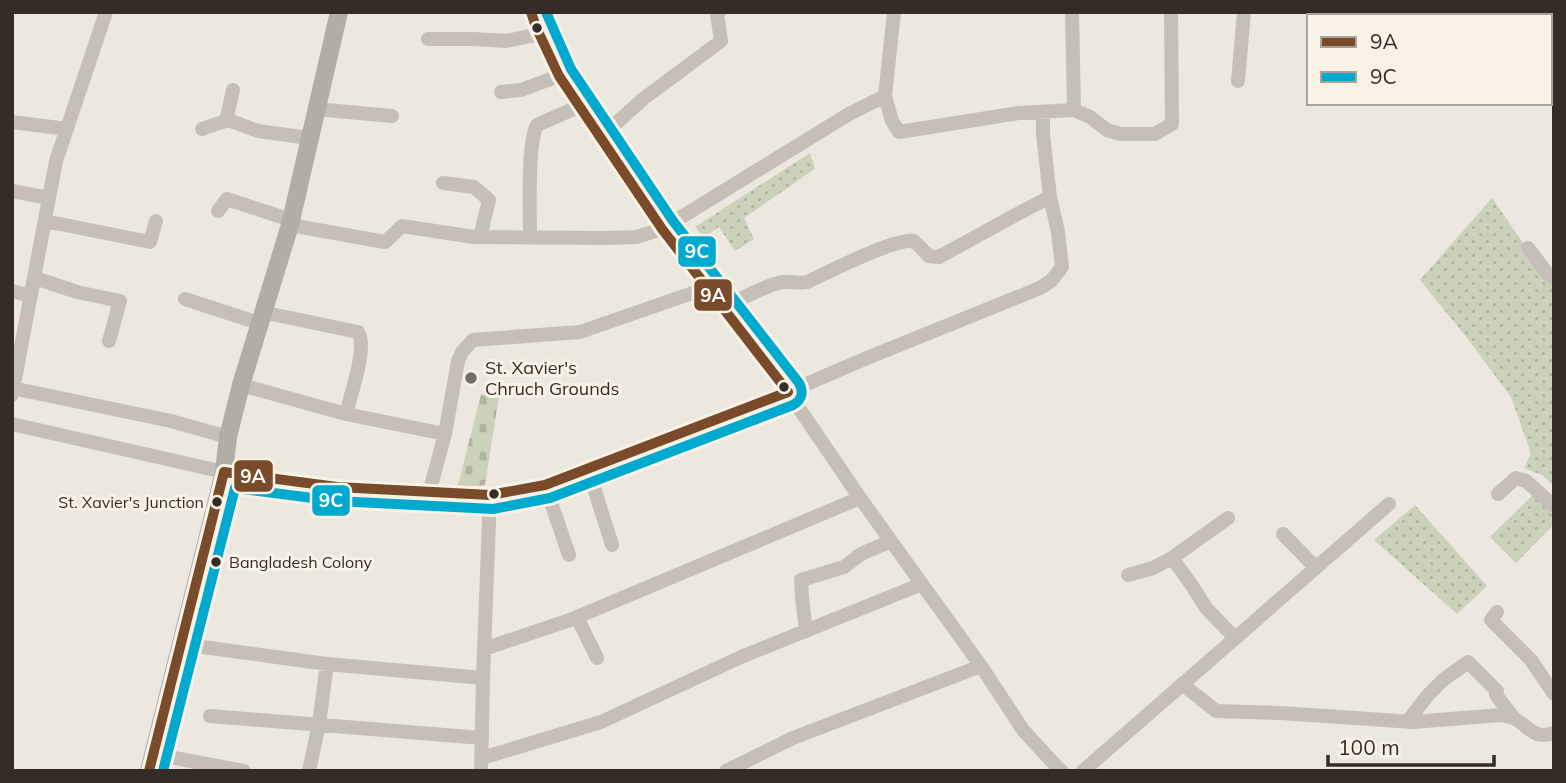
<svg xmlns="http://www.w3.org/2000/svg" width="1566" height="783" viewBox="0 0 1566 783" font-family="Mulish,sans-serif">
  <style>
    .cemetery { fill: url(#cemetery-stones) }
    .park { fill: url(#park-dots) }
    .lines { fill: none; stroke-linecap: round; stroke-linejoin: round }
    .minor { stroke: #c5bfb8; stroke-width: 14 }
    .major { stroke: #b3ada8; stroke-width: 18 }
    .bus-1-casing { stroke: #f9f2e6; stroke-width: 16 }
    .bus-2-casing { stroke: #f9f2e6; stroke-width: 16 }
    .bus-1 { stroke: #7a4b2a; stroke-width: 10 }
    .bus-2 { stroke: #00a9ce; stroke-width: 10 }
    .bus-dot { fill: #352c27; stroke: #f9f2e6; stroke-width: 2.5 }
    .poi-dot { fill: #756d67; stroke: #f9f2e6; stroke-width: 2.5 }
    .labels { text-anchor: middle; stroke-width: 6; stroke-linejoin: round; paint-order: stroke }
    .bus-label { font-size: 16px; fill: #352c27; stroke: #f9f2e6; text-anchor: end }
    .poi-label { font-size: 18px; fill: #352c27; stroke: #f9f2e6; text-anchor: start }
    .line-badge { stroke: #f9f2e6; stroke-width: 2.5 }
    .badge-label { font-size: 19px; text-anchor: middle; font-weight: bold; fill: #fff }
  </style>
  <defs>
    <pattern id="cemetery-stones" width="16" height="16" patternUnits="userSpaceOnUse" patternTransform="scale(1.75)"><rect width="16" height="16" fill="#cbd2b9"/><path d="M2 7V4a2 2 0 0 1 4 0v3zM10 15v-3a2 2 0 0 1 4 0v3z" fill="#afb49f"/></pattern>
    <pattern id="park-dots" width="8" height="8" patternUnits="userSpaceOnUse" patternTransform="scale(1.75)"><rect width="8" height="8" fill="#cbd2b9"/><path d="M2 2h.1M6 6h.1" fill="none" stroke="#afb49f" stroke-width="1.8" stroke-linecap="round"/></pattern>
  </defs>
  <rect width="100%" height="100%" fill="#ece7df"/>
  <path class="cemetery" d="M481 394 499 396 485 485 457 489Z"/>
  <path class="park" d="M810 153 815 169 744 218 754 239 735 251 719 227 704 237 695 227Z
    M1492 198 1554 288V486L1542 475 1524 468 1531 453 1511 397 1467 338 1420 280Z
    M1535 493 1554 517V524L1516 563 1490 537Z
    M1415 505 1487 586 1457 614 1374 540Z"/>
  <g class="lines">
    <path class="minor" d="M531 12 536 27 559 76 662 229 788 392 860 498 981 666 1023 730 1058 768 1062 771
      M894 12 885 96 892 121 899 132 1019 113 1074 110 1090 117 1107 130 1120 134H1155L1172 124 1171 12
      M1072 12 1074 110
      M428 39H473L506 41 540 34
      M1238 81 1244 12
      M501 92 521 90 559 76
      M316 109 392 116
      M1043 113V134L1050 197
      M226 121 233 90
      M12 122 67 129
      M202 129 228 120 258 131 309 138
      M601 137 643 99 721 41 717 14 719 12
      M443 183 474 187 489 200 480 237
      M12 191 49 198
      M218 211 227 199 291 220
      M45 221 150 242 156 221
      M290 225 385 242 402 226 474 237 605 238 636 237 662 229 849 114 885 96
      M530 236C530 212 527 143 537 125L580 106
      M1528 248 1547 273 1554 278
      M35 278 77 292 120 301 109 341
      M12 291 31 296
      M185 299 259 323
      M262 312 358 332C368 348 350 396 346 414
      M241 385 346 414 445 434
      M12 388 171 421 228 437
      M12 395 56 161 106 12
      M12 424 224 472 337 487 490 495 545 485 788 392 867 358 1040 288 1051 281 1062 267 1058 232 1050 197 1023 211 939 257 929 256 914 241C894 238 827 273 807 282 798 284 791 281 783 282 767 284 740 300 724 307
      M588 469 612 545
      M545 485 569 555
      M429 493 445 434 458 361 462 352 473 340 580 332 707 288
      M1498 494 1516 478 1526 481 1554 506
      M1283 534 1316 568
      M1172 558 1228 518
      M1128 575 1153 568 1172 558 1193 587 1206 608 1235 638
      M1497 612 1491 620 1531 660 1554 694
      M577 617 597 658
      M806 631 802 597 801 580 844 567 861 554 891 541
      M181 644 327 664 483 678
      M484 649 570 620 860 498
      M1182 684 1216 711 1281 713 1413 722 1501 715C1505 716 1509 716 1513 718 1530 726 1532 740 1554 733
      M210 716 482 738
      M1408 721 1428 695 1443 680 1468 662 1497 691 1496 695 1514 718
      M153 754 244 771
      M482 758 601 722 741 657 922 584
      M309 771 319 724 327 664
      M481 771 483 678 490 495
      M726 771 793 738 981 666
      M1083 771 1389 504"/>
    <path class="major" d="M149 771 224 472 228 437 241 385 290 225 339 12"/>
    <g class="bus-1-casing">
      <path id="bus-1" d="M149 771 224 472 337 487 490 495 545 485 788 392 662 229 559 76 536 27 531 12"/>
    </g>
    <g class="bus-2-casing">
      <path id="bus-2" d="M163 771 235 488 336 501 493 509 550 498 793 405C802 400 804 392 799 383L673 221 571 69 546 12"/>
    </g>
    <use href="#bus-1" class="bus-1"/>
    <use href="#bus-2" class="bus-2"/>
  </g>
  <g class="bus-dot">
    <circle cx="537" cy="28" r="6"/>
    <circle cx="784" cy="387" r="6"/>
    <circle cx="494" cy="494" r="6"/>
    <circle cx="217" cy="502" r="6"/>
    <circle cx="216" cy="562" r="6"/>
  </g>
  <circle class="poi-dot" cx="471" cy="378" r="7"/>
  <g class="labels">
    <g class="bus-label">
      <text x="204" y="508">St. Xavier's Junction</text>
      <text x="229" y="568" text-anchor="start">Bangladesh Colony</text>
    </g>
    <g class="poi-label">
      <text x="485" y="374">St. Xavier's<tspan x="485" dy="21">Chruch Grounds</tspan></text>
    </g>
  </g>
  <g class="line-badge">
    <rect x="677" y="235" width="40" height="33" rx="7" fill="#00a9ce"/>
    <rect x="693" y="278" width="40" height="34" rx="7" fill="#7a4b2a"/>
    <rect x="233" y="459" width="41" height="34" rx="7" fill="#7a4b2a"/>
    <rect x="311" y="484" width="40" height="33" rx="7" fill="#00a9ce"/>
  </g>
  <g class="badge-label">
    <text x="697" y="258">9C</text>
    <text x="713" y="302">9A</text>
    <text x="253" y="483">9A</text>
    <text x="331" y="507">9C</text>
  </g>
  <rect width="1566" height="783" fill="none" stroke="#352c27" stroke-width="28"/>
  <rect x="1307" y="14" width="245" height="91" fill="#f9f2e6" stroke="#aba39a" stroke-width="2"/>
  <rect x="1321" y="37" width="35" height="10" fill="#7a4b2a" stroke="#aba39a" stroke-width="2"/>
  <text x="1370" y="49" font-size="21" fill="#352c27">9A</text>
  <rect x="1321" y="72" width="35" height="10" fill="#00a9ce" stroke="#aba39a" stroke-width="2"/>
  <text x="1370" y="84" font-size="21" fill="#352c27">9C</text>
  <path d="M1328 755v10h166v-10" fill="none" stroke="#352c27" stroke-width="3.5"/>
  <text x="1338" y="755" font-size="21" fill="#352c27" stroke="#f9f2e6" stroke-width="5" paint-order="stroke">100 m</text>
</svg>
